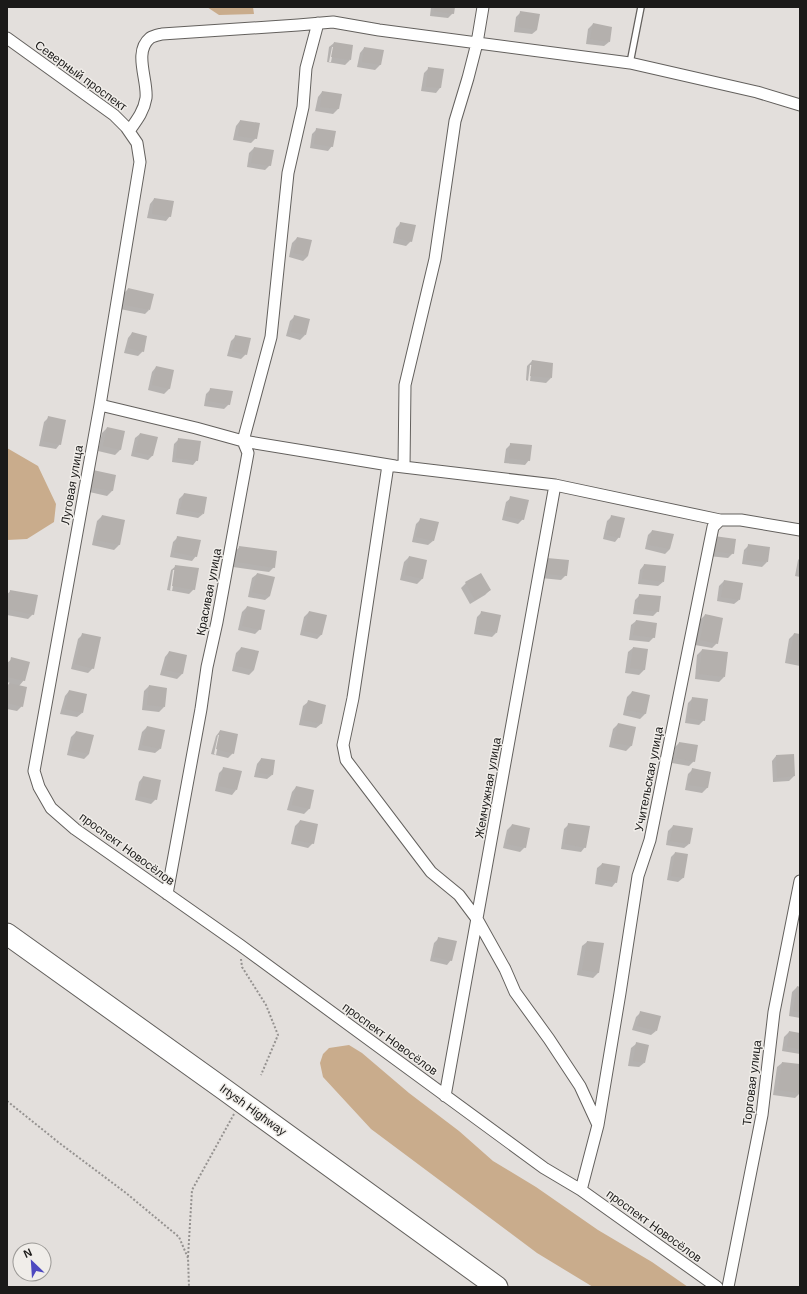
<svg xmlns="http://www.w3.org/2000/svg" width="807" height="1294" viewBox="0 0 807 1294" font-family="Arial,sans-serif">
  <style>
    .green { fill: #c9ac8c }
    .shadow { fill: #0003; fill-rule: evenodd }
    .building { fill: #b4b0ad }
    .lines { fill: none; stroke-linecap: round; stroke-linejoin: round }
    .lane-casing { stroke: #63605d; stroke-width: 8 }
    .street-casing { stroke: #63605d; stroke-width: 13 }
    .highway-casing { stroke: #63605d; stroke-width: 23 }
    .path { stroke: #959290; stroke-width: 2; stroke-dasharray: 2 2; stroke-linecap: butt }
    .lane { stroke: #fff; stroke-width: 5.5 }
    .street { stroke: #fff; stroke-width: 11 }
    .highway { stroke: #fff; stroke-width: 21 }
    .labels { text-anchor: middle; stroke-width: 3; stroke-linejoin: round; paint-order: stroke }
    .street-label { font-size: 12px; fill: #1b1a19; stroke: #f0ede9 }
  </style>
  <rect width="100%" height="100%" fill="#e3dfdc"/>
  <path class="green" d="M207 7H253L254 14 219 15Z
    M7 448 38 466 56 504 54 522 27 539 7 540Z
    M349 1045 362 1053 409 1093 459 1131 493 1161 536 1187 598 1230 652 1262 688 1287H593L537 1253 371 1129 323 1077 320 1063 323 1054 329 1048Z"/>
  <path class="shadow" d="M431 7H454L453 13 448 18 430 16Z
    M521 12 537 30 532 34 514 32 516 17Z
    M593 24 609 42 604 46 586 44 588 29Z
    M334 43 350 60 345 65 327 62 329 47ZM332 47H334L331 62H329Z
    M364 48 382 51 380 65 375 70 357 67 360 53Z
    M429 68 443 70 440 88 436 93 421 91 424 73Z
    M322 92 340 95 338 109 333 114 315 111 318 97Z
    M240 121 256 138 251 143 233 140 236 126Z
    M317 129 332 146 328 151 310 148 312 134Z
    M254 148 270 165 265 170 247 167 249 153Z
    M154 199 170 216 166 221 147 218 150 204Z
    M401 223 411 241 406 246 393 243 396 228Z
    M297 238 308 256 303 261 289 257 292 243Z
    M128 289 149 310 145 314 120 309 123 294Z
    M295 316 305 335 300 340 286 336 290 321Z
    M132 333 143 351 138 356 124 353 128 338Z
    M236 336 246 354 241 359 227 356 231 341Z
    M532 361 551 378 546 383 530 381 532 365H530L528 381 526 380 527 366Z
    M156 367 173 371 169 389 164 394 148 390 152 372Z
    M211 389 229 404 224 409 204 406 206 394Z
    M49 417 60 444 56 449 39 446 44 422Z
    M107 428 124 432 120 450 115 455 98 451 102 433Z
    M140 434 153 455 148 460 131 456 135 438Z
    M179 439 197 460 193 465 172 462 174 444Z
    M511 444 529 460 525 465 504 463 506 449Z
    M93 471 115 476 112 491 107 496 85 491Z
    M184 494 203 514 198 518 176 514 179 499Z
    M511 498 523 519 518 524 502 520 506 502Z
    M102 516 124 521 119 545 114 550 92 545 97 521Z
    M612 516 619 537 615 542 603 539 607 521Z
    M421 519 433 541 428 545 412 542 416 524Z
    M652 531 670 549 665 554 645 549 648 535Z
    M178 537 196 556 192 561 170 557 173 542Z
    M715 537 733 553 728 558 708 556Z
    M749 545 767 562 762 567 742 564 744 550Z
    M240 547 274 567 269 572 233 567 235 551Z
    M409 557 426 561 422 579 417 584 400 580 404 562Z
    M800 558V577L795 576 798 560Z
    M547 559 566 575 561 580 541 578Z
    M644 565 663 582 658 586 638 584 640 570Z
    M176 566 194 589 189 594 167 590 171 570ZM173 570H176L172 591H170Z
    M257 574 270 596 265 600 248 597 252 578Z
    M724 581 739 600 734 604 717 601 719 586Z
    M466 583 490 590 485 595 470 604 461 588Z
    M11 591 33 614 28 619 7 615V594Z
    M640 595 658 611 653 616 633 614 635 600Z
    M247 607 260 629 255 634 238 630 242 612Z
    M309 612 322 634 317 639 300 635 304 617Z
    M482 612 496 633 492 637 474 634 477 617Z
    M705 615 717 643 712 648 695 645 700 620Z
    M636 621 654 637 649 642 629 640 631 625Z
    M794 634 800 635V666L785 663 789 639Z
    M82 635 93 668 88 673 71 669 78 639Z
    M241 648 254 670 249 675 232 671 236 653Z
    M633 648 647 650 644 670 639 675 625 673 628 652Z
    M702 650 724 677 719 682 695 679 697 655Z
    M169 652 186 656 182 674 177 679 160 675 165 657Z
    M12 659 24 680 19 686 22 706 17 711 7 709V686L10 683 7 682V663Z
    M149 686 164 707 159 712 142 710 144 691Z
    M69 691 82 713 77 717 60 714 65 696Z
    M632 692 649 696 645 714 640 719 623 715 627 697Z
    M693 698 704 720 699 725 685 723 688 703Z
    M308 702 321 724 316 728 299 725 303 706Z
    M618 724 635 728 631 746 626 751 609 747 613 729Z
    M147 727 160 749 155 753 138 750 142 732Z
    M220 731 233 753 228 758 211 754 216 736ZM218 735H220L216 755 214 754Z
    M76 732 89 754 84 759 67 755 71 737Z
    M679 743 694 761 689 766 672 763 675 747Z
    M776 756 794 776 789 781 773 782 772 761Z
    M261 759 272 775 267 779 254 777 257 764Z
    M224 768 236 790 232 795 215 791 219 773Z
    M693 769 710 772 707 788 702 793 685 790 688 774Z
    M143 777 156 799 151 804 135 800 139 782Z
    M296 787 313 791 309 809 304 814 287 810 292 792Z
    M300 821 313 843 308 848 291 844 295 826Z
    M569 824 585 847 581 852 561 849 564 829Z
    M512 825 525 847 520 852 503 848 507 830Z
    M673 826 689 844 684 848 666 845 668 831Z
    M675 853 683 878 678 882 667 880 671 857Z
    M602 864 616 882 612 887 595 884 597 868Z
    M439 938 451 960 447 965 430 961 434 943Z
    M587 942 603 944 598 973 593 978 577 975 582 946Z
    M797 987 800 988V1018L789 1016 792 992Z
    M641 1012 656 1031 651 1035 632 1030 636 1017Z
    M789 1032 800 1034V1054L782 1051 784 1037Z
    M636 1044 644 1063 639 1067 628 1066 631 1048Z
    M782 1063 800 1065V1093L795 1098 773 1095 777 1067Z"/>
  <path class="building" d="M435 7H455L454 14 434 11Z
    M520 11 540 14 537 30 518 27Z
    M593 23 612 27 610 42 590 39Z
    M334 42 353 45 351 60 331 57Z
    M364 47 384 50 381 65 362 62Z
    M428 67 444 69 441 88 426 87Z
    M322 91 342 94 339 109 320 107Z
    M240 120 260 123 257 139 238 136Z
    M316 128 336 131 333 147 314 144Z
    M254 147 274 150 271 166 251 163Z
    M154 198 174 201 171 217 152 214Z
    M400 222 416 225 412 242 397 238Z
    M297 237 312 240 308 256 293 253Z
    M128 288 154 294 150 310 125 305Z
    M294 315 310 319 306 335 291 332Z
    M132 332 147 336 144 352 128 348Z
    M235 335 251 338 247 355 232 351Z
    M532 360 553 363 552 378 530 376Z
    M156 366 174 370 170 389 152 385Z
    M210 388 233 391 230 405 208 401Z
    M48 416 66 420 61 445 43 441Z
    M107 427 125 431 121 450 103 446Z
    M140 433 158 437 153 456 135 452Z
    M178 438 201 441 198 461 176 458Z
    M510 443 532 445 530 461 509 458Z
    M93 470 116 475 113 491 89 487Z
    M184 493 207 497 204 514 180 509Z
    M510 496 529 500 524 520 506 516Z
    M102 515 125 520 120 545 96 540Z
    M611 515 625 518 620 538 607 535Z
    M420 518 439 522 434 541 416 537Z
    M652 530 674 534 670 549 649 545Z
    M177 536 201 540 197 557 174 552Z
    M714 536 736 539 734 554 712 551Z
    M748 544 770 547 768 562 746 560Z
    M239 546 277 551 275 568 237 562Z
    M409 556 427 560 423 579 405 575Z
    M547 558 569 560 567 576 545 574Z
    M644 564 666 566 664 582 642 579Z
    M175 565 199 568 195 590 172 586Z
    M257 573 275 577 270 596 252 592Z
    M481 573 491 590 475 600 465 582Z
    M724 580 743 583 740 600 721 597Z
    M10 590 38 595 34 615 7 609Z
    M639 594 661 596 659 612 637 609Z
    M247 606 265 610 261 630 242 626Z
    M309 611 327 615 322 635 304 631Z
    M481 611 501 615 497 633 478 629Z
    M705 614 723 618 718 644 700 640Z
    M636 620 657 623 655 638 633 635Z
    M82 633 101 637 94 669 75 664Z
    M794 633 800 634V661L789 659Z
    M241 647 259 651 254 670 236 666Z
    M633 647 648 649 645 670 630 668Z
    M702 649 728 652 725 677 699 674Z
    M169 651 187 655 183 674 165 670Z
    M11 657 30 662 25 681 7 677Z
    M9 683 27 687 23 707 7 703V690Z
    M149 685 167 688 165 707 147 705Z
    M69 690 87 694 83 713 65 709Z
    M632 691 650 695 646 714 627 710Z
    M692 697 708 699 705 721 689 718Z
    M308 700 326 705 322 724 303 720Z
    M618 723 636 727 632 746 613 743Z
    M147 726 165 730 161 749 142 745Z
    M220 730 238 734 234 754 216 749Z
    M76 731 94 735 89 754 71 750Z
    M679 742 698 745 695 762 676 758Z
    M794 754 795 776 777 778 776 755Z
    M261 758 275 760 273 775 259 773Z
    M223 767 242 771 237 790 219 786Z
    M692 768 711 772 708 788 689 785Z
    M143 776 161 780 157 800 139 796Z
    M296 786 314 790 310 809 292 805Z
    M300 820 318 824 314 844 295 840Z
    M568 823 590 826 586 848 565 844Z
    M512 824 530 828 526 848 507 844Z
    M673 825 693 828 690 844 670 841Z
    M675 852 688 854 684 878 671 876Z
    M602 863 620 866 617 883 599 879Z
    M438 937 457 941 452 961 434 957Z
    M587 941 604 943 599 973 582 970Z
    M797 986 800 987V1012L793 1011Z
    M640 1011 661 1016 657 1031 637 1026Z
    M789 1031 800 1033V1049L787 1047Z
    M636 1042 649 1045 645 1063 633 1061Z
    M782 1062 800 1064V1093L778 1090Z"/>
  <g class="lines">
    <g class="lane-casing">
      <path id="lane" d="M630 63 641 7"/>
    </g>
    <g class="street-casing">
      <path id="street" d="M318 23 306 68 303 107 288 173 271 337 243 441 395 466 555 485 720 520
        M7 38 114 115 126 127 137 143 140 162 100 405 34 771 39 787 51 808 75 829 240 945 544 1168 581 1190 717 1287
        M129 131C137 120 144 111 146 98 148 80 133 52 150 38 153 36 158 35 162 34L298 25 333 22 379 30 630 63 757 92 800 105
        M100 405 196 428 243 441 248 453 217 622 207 667 201 709 167 894
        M388 465 353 698 343 745 346 760 431 872 459 895 477 919 505 969 515 992 549 1039 580 1086 598 1125 581 1190
        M404 467 405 385 435 259 455 121 468 78 477 43 483 7
        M445 1096 555 485
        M598 1125 620 993 638 876 650 840 713 527 720 520H741L800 530
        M728 1287 762 1115 774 1012 800 881"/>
    </g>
    <g class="highway-casing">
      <path id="highway" d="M7 934 225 1090 497 1287"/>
    </g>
    <path class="path" d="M241 959 242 967 266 1005 278 1035 261 1075
      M7 1101 58 1142 126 1193 179 1237 188 1258 189 1287
      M188 1257 192 1190 234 1114"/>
    <use href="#lane" class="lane"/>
    <use href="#street" class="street"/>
    <use href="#highway" class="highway"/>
  </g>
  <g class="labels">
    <g class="street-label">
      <text transform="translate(81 76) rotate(36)" y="4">Северный проспект</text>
      <text transform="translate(72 485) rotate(-80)" y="4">Луговая улица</text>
      <text transform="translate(209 592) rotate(-79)" y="4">Красивая улица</text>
      <text transform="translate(649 779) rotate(-79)" y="4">Учительская улица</text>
      <text transform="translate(488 788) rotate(-80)" y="4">Жемчужная улица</text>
      <text transform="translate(127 849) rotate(36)" y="4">проспект Новосёлов</text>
      <text transform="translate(390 1039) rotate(36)" y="4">проспект Новосёлов</text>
      <text transform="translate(752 1083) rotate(-83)" y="4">Торговая улица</text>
      <text transform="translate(253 1110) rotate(36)" y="4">Irtysh Highway</text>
      <text transform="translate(654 1226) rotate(36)" y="4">проспект Новосёлов</text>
    </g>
  </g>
  <rect width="807" height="1294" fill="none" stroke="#1b1a19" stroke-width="16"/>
  <g transform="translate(32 1262) rotate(335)"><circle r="19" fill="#f0ede9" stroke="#9b9996"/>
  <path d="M0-3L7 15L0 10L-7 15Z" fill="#4e49c0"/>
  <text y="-6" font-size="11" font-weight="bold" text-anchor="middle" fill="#1b1a19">N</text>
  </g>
</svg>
